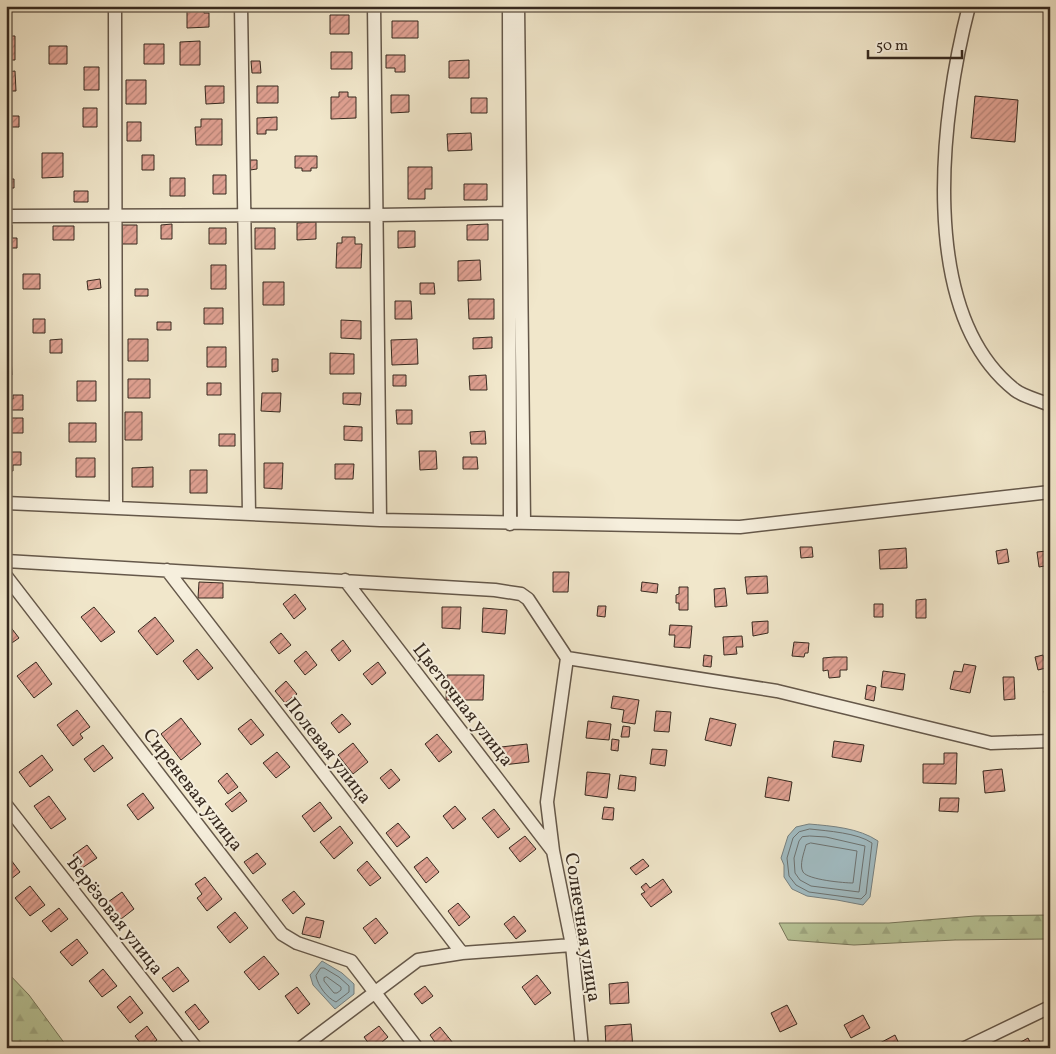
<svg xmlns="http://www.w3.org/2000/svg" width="1056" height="1054" viewBox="0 0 1056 1054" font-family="Vollkorn,serif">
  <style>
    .forest { fill: url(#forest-firs); stroke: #77775c }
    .water { fill: #a1bcc3; stroke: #768181 }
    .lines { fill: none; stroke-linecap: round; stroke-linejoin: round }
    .shore { stroke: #6c7271; stroke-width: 1 }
    .building { fill: url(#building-hatch); stroke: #36291f }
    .minor-casing { stroke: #65584a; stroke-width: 15 }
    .minor { stroke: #f6efdd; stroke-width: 12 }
    .labels { text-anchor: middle; stroke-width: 4; stroke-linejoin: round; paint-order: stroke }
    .street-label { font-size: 19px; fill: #36291f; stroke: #f6efdd }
  </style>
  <defs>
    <pattern id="forest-firs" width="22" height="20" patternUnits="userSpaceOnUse" patternTransform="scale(1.25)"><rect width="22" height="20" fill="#b8c598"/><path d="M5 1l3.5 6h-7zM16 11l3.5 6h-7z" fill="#9fa983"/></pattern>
    <pattern id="building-hatch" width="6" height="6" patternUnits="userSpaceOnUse" patternTransform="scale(1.25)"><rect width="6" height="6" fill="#e0a192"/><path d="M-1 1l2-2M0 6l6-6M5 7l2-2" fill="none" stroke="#b68377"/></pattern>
  </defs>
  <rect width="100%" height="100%" fill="#f1e7cb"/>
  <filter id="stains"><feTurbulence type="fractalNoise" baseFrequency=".004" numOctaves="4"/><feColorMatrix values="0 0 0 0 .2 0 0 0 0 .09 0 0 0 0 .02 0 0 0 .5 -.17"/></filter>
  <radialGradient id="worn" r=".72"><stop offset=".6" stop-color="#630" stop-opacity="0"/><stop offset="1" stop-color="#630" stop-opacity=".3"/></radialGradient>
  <path class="forest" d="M1050 915V939L955 940 854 945 788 940 779 923H889L975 916Z
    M6 971 29 995 68 1048H6Z"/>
  <path class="water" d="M809 824C832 826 859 828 878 841L870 897 863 905 837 900 807 896 792 889 784 877V865L781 858 788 836 796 827Z
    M322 961 342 973 354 984V994L335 1009 313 985 310 975Z"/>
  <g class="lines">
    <path class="shore" d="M810 829C828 831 858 833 872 843L866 894 861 899 809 892 796 885 789 876 787 858 793 838 799 832Z
      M810 836 826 837 865 846 859 892 811 886 800 880 795 873 794 858 799 841 802 837Z
      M811 843 857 851 853 883C845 883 808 880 803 872 799 865 804 853 806 845Z
      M321 968H324L339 977 349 986V992L336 1002C327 998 318 986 316 976Z
      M327 977 341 987V990L337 993H334L324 981V978Z"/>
  </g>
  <path class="building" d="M65 6H87V9H65Z
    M187 6H204V13H209V27L187 28Z
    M330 15H349V34H330Z
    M392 21H418V38H392Z
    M6 36H15V60H6Z
    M200 41V65H180V42Z
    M144 44H164V64H144Z
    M49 46H67V64H49Z
    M331 52H352V69H331Z
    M386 55H405V72H395V68H386Z
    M469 60V78H449V61Z
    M251 61H260L261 73H252Z
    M84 67H99V90H84Z
    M15 71 16 91H6V72Z
    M126 80H146V104H126Z
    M205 86H224V103L206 104Z
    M257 86H278V103H257Z
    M339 92H348V97H356V118L331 119V97H339Z
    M391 95H409V112L391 113Z
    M975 96 1018 100 1015 142 971 138Z
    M471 98H487V113H471Z
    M83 108H97V127H83Z
    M6 116H19V127H6Z
    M277 117V130H266V134H257V118Z
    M201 119H222V145H196L195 127H201Z
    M127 122H141V141H127Z
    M471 133 472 150 448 151 447 134Z
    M42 153H63V177L42 178Z
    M142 155H154V170H142Z
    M295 156H317V168H311V171H302V168H295Z
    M250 160H257V169L250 170Z
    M408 167H432V189H425V199H408Z
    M213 175H226V194H213Z
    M170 178H185V196H170Z
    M6 179H14V188H6Z
    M464 184H487V200H464Z
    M74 191H88V202H74Z
    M316 222V239L297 240V223Z
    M172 224V239H161V225Z
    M488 224V240H467V225Z
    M6 225H12V238H17V248H6Z
    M122 225H137V244H122Z
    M53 226H74V240H53Z
    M209 228H226V244H209Z
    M255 228H275V249H255Z
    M398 231H415V247L398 248Z
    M342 237H355V244H362L361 268H336L337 243H342Z
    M480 260 481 280 458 281V261Z
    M211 265H226V289H211Z
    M23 274H40V289H23Z
    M100 279 101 288 88 290 87 281Z
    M263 282H284V305H263Z
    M420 283H434L435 294H420Z
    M135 289H148V296H135Z
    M468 299H494V319H469Z
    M395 301H411L412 319H395Z
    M204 308H223V324H204Z
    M33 319H45V333H33Z
    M341 320 361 321V339L341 338Z
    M157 322H171V330H157Z
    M492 337V348L473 349V338Z
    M62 339V353H50V340Z
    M128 339H148V361H128Z
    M417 339 418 364 392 365 391 340Z
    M207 347H226V367H207Z
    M330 353 354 354V374H330Z
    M6 356H11L12 375H6Z
    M272 359H278V371L272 372Z
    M393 375H406V386H393Z
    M486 375 487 390H470L469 376Z
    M128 379H150V398H128Z
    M77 381H96V401H77Z
    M207 383H221V395H207Z
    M262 393H281L280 412 261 411Z
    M343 393H361L360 405 343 404Z
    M13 395H23V410H6V399H13Z
    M396 410H412V424H397Z
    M125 412H142V440H125Z
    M6 418H23V433H6Z
    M69 423H96V442H69Z
    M344 426 362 427V441L344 440Z
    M485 431 486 444H471L470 432Z
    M219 434H235V446H219Z
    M419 451H436L437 469 420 470Z
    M6 452H21V465H13V471H6Z
    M463 457H477L478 469H463Z
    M76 458H95V477H76Z
    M264 463H283L282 489 264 488Z
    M335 464H354L353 479H335Z
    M153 467V487H132V468Z
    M190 470H207V493H190Z
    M800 547H812L813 557 801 558Z
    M906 548 907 568 880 569 879 550Z
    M1007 549 1009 562 998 564 996 551Z
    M1047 551 1050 565 1039 567 1037 552Z
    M553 572H569L568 592H553Z
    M767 576 768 593 747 594 745 577Z
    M199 582 223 583V598H198Z
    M642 582 658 584 657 593 641 591Z
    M679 587H688V610H679V603H676V595L679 594Z
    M725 588 727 606 715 607 714 589Z
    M295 594 306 609 294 619 283 604Z
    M926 599V618H916V600Z
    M874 604H883V617H874Z
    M598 606H606L605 617 597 616Z
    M94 607 115 632 101 642 81 617Z
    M442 607H461L460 629 442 628Z
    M483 608 507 610 505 634 482 632Z
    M155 617 174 641 157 655 138 631Z
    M6 621 19 638 6 647Z
    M768 621V633L753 636 752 622Z
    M670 625 692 626 690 648 674 647 675 635H669Z
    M281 633 291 645 279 654 270 642Z
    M742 636 743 647H736L737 654 724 655 723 637Z
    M343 640 351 651 339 661 331 650Z
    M794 642 809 643 808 653H805L804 657 792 656Z
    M197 649 213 668 198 680 183 661Z
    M306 651 317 665 305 675 294 661Z
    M704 655 712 656 711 667 703 666Z
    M1043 655 1046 668 1038 670 1035 657Z
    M834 657H847V670H840V677L829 678 828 670 823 671V658Z
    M36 662 52 684 34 698 17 676Z
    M378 662 386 673 372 685 363 674Z
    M964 664 976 666 970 693 950 689 954 671 962 672Z
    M883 671 905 674 903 690 881 687Z
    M447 675H484L483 700H446Z
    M1003 677H1014L1015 699 1004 700Z
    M286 681 297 694 285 703 275 691Z
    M867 685 876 687 874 701 865 699Z
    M1050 690V712L1048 713 1044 691Z
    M613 696 639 700 635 724 622 722 624 710 611 708Z
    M77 710 90 727 80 734 83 738 73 746 57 725Z
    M656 711 671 712 669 732 654 731Z
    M342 714 351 724 339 733 331 723Z
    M181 718 201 744 181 760 161 734Z
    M710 718 736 724 731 746 705 740Z
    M251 719 264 735 251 745 238 729Z
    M588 721 611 724 609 740 586 738Z
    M623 726 630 727 629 737H621Z
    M437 734 452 752 439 762 425 744Z
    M612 739 619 740 618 751 611 750Z
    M834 741 864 745 861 762 832 757Z
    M353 743 368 762 353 774 338 755Z
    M527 744 529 762 503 765 501 747Z
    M103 745 113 758 94 772 84 759Z
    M652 749 667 750 665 766 650 764Z
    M277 752 290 767 276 778 263 763Z
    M944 753H957L956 784 923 783V764H944Z
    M42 755 53 770 30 787 19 772Z
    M391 769 400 780 389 789 380 778Z
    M1002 769 1005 791 985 793 983 771Z
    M587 772 610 774 607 798 585 795Z
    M227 773 238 787 228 794 218 781Z
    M620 775 636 777 635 791 618 789Z
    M768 777 792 782 789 801 765 797Z
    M240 792 247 801 232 812 225 804Z
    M143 793 154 808 138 820 127 805Z
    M49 796 66 819 51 829 34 806Z
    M940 798H959L958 812 939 811Z
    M320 802 332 818 314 832 302 816Z
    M455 806 466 819 453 829 443 816Z
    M604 807 614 808 613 820 602 819Z
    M494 809 510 829 498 838 482 818Z
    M398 823 410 837 397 847 386 833Z
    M340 826 353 843 334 859 320 842Z
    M525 836 536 849 520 862 509 848Z
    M87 845 97 858 82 868 73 855Z
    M257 853 266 864 253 874 244 862Z
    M8 856 20 872 6 883V857Z
    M427 857 439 872 426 883 414 867Z
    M643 859 649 866 636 875 630 868Z
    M367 861 381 878 370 886 357 870Z
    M205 877 222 899 207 911 197 898 202 894 195 884Z
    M663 879 672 892 651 907 641 894 645 892 641 887 646 883 650 888Z
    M30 886 45 905 30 916 15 898Z
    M294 891 305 904 293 914 282 900Z
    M122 892 134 909 121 919 108 902Z
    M458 903 470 917 459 926 448 911Z
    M59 908 68 919 51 932 42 921Z
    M235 912 248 928 230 943 217 927Z
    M514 916 526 931 516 939 504 924Z
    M306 917 324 921 320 938 302 934Z
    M376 918 388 933 375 944 363 928Z
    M77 939 88 953 72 966 60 952Z
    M264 956 279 974 259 990 244 972Z
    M178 967 189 981 173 992 162 978Z
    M103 969 117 986 102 997 89 981Z
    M537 975 551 993 535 1005 522 987Z
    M628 982 629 1003 610 1004 609 984Z
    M425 986 433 996 422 1004 414 994Z
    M297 987 310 1004 298 1014 285 996Z
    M130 996 143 1013 130 1023 117 1007Z
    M195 1004 209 1022 199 1030 185 1012Z
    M787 1005 797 1024 780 1032 771 1013Z
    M863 1015 870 1028 851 1038 844 1025Z
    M631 1024 633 1048H606L605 1026Z
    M147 1026 157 1040 147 1048H144L135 1036Z
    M379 1026 388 1037 375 1048H372L364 1037Z
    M440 1027 453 1043 446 1048H439L430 1035Z
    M895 1035 901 1048H880L878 1044Z
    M1028 1038 1033 1048H1012V1047Z
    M547 1042 551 1048H540Z"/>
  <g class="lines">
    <g class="minor-casing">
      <path id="minor" d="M115 6 116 508
        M241 6 249 514
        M374 6 380 520
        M509 6 510 524
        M518 6 524 523
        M969 6C941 113 916 312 1015 390 1024 397 1039 400 1050 405
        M6 216 377 215 509 213
        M6 503 380 520 740 527 1050 492
        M6 561 495 590 521 594 528 599 567 658 547 802 553 851 572 945 582 1048
        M167 570 462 953
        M6 576 282 934 297 943 351 961 417 1048
        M345 580 552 850
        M567 658 777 691 991 743 1050 741
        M6 805 196 1048
        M301 1048 418 960 462 953 572 945
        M965 1048 1050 1007"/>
    </g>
    <use href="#minor" class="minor"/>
  </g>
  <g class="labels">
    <g class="street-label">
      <text transform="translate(464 704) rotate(52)" y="7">Цветочная улица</text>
      <text transform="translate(329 750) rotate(52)" y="7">Полевая улица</text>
      <text transform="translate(194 789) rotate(52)" y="7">Сиреневая улица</text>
      <text transform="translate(116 915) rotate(52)" y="7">Берёзовая улица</text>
      <text transform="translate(584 927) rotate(81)" y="7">Солнечная улица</text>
    </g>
  </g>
  <rect width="1056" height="1054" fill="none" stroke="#f1e7cb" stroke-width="25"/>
  <rect x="8" y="8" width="1041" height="1039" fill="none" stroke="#36291f" stroke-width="2.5"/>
  <rect x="12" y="12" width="1031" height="1029" fill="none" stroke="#36291f"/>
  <path d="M868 50v8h94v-8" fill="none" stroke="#36291f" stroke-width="2.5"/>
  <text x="876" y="50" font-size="15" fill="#36291f" stroke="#f6efdd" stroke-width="4" paint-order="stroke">50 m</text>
  <rect width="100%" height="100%" filter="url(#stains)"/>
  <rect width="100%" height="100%" fill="url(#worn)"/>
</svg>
